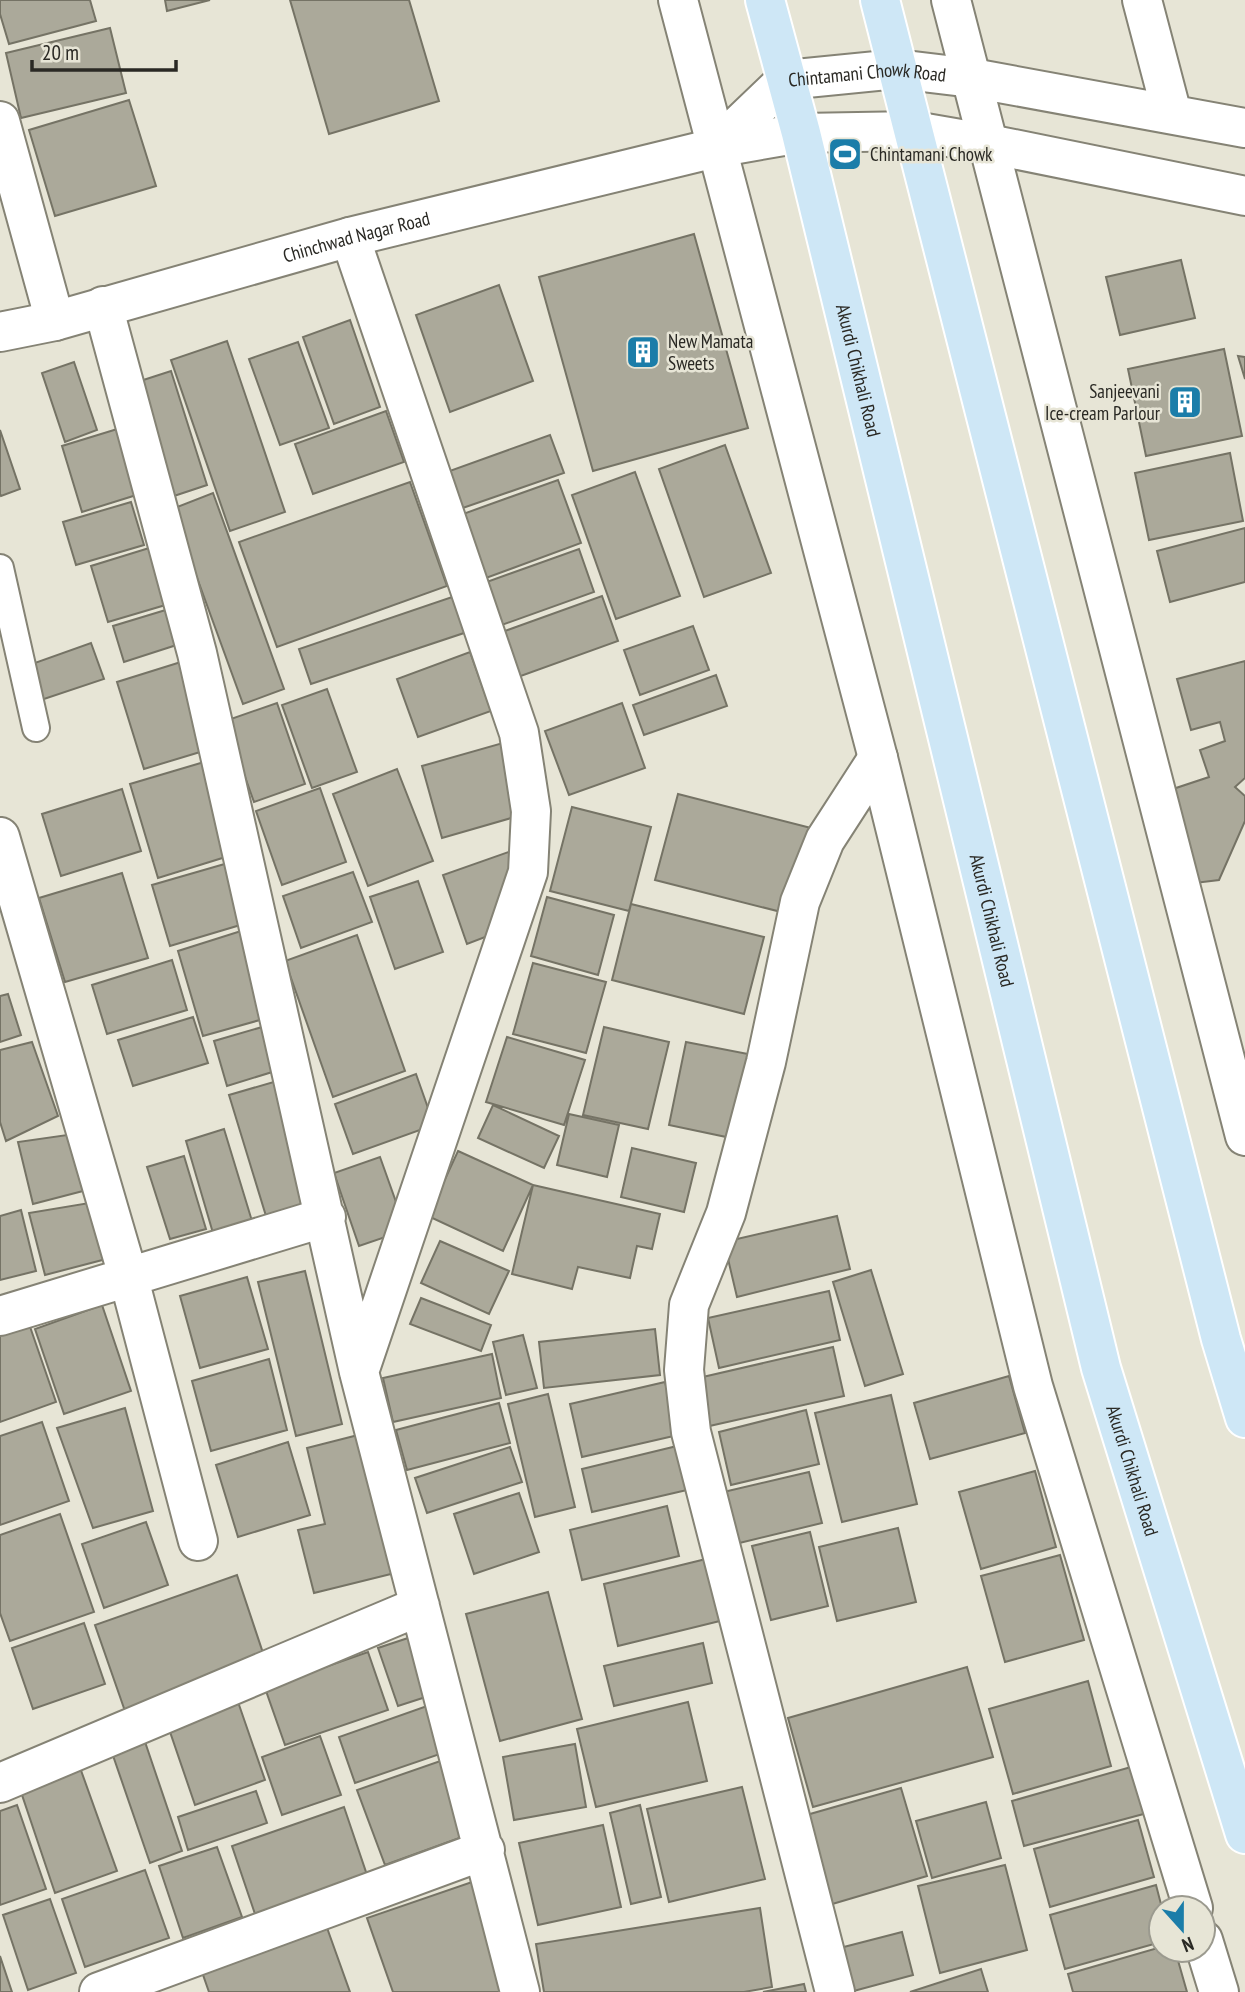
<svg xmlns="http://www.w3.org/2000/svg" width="1245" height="1992" viewBox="0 0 1245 1992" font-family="'PT Sans Narrow',sans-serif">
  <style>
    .building { fill: #aba99a; stroke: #757365; stroke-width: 2 }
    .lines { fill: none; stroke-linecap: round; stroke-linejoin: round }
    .service-casing { stroke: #858375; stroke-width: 30 }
    .minor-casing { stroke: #858375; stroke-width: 42 }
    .tertiary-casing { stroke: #858375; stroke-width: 42 }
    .primary-casing { stroke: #fff; stroke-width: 42 }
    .service { stroke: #fff; stroke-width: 26 }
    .minor { stroke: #fff; stroke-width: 38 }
    .tertiary { stroke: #fff; stroke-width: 38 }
    .primary { stroke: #cee7f6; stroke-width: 38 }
    .labels { text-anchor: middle; stroke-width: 5; stroke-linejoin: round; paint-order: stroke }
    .street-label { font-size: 19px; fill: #2a2924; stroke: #e7e5d6 }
    .poi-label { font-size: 19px; fill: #2a2924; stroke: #e7e5d6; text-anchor: start }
  </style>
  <rect width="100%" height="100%" fill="#e7e5d6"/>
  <path class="building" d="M0 0H90L96 21 9 44 0 14Z
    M165 0H210L167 11Z
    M290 0H409L439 101 329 134Z
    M110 28 126 93 21 118 6 53Z
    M129 100 156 186 55 216 29 130Z
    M694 234 748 428 593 471 539 277Z
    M1181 260 1195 318 1120 335 1106 277Z
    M499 285 533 381 450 412 416 315Z
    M350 320 380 407 334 424 303 337Z
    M227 341 285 512 230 531 171 360Z
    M298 342 329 428 280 445 249 359Z
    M1224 349 1242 436 1146 456 1128 369Z
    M1238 356 1245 357V379Z
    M74 362 97 430 65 442 42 373Z
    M171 371 207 485 165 499 128 385Z
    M386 411 404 462 313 494 295 444Z
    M127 426 146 492 82 512 62 446Z
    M0 430 20 489 1 496 0 494Z
    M550 435 564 473 457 510 444 473Z
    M725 445 771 573 704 597 659 469Z
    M1230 453 1243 521 1149 540 1135 473Z
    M635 472 680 596 616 619 572 495Z
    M558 480 581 543 486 578 463 514Z
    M410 482 447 586 277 647 239 542Z
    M213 493 284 689 243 704 172 509Z
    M131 502 144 545 76 565 63 522Z
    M1245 528V582L1170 602 1157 551Z
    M162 544 179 601 108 622 91 566Z
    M579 549 594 592 496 627 481 584Z
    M458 595 470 631 311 684 299 649Z
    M602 596 618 641 518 677 502 632Z
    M182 605 192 640 124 662 113 626Z
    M693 626 709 670 640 695 624 650Z
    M91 643 104 679 41 700 29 665Z
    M470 652 491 711 418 737 397 679Z
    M184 661 210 749 144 769 117 682Z
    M1245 661V778L1235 787 1245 796V821L1219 880 1195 883 1164 792 1209 777 1200 750 1225 741 1220 722 1191 730 1177 679Z
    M716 675 727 706 644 735 633 705Z
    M327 689 357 772 312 788 282 705Z
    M277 703 305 784 254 802 225 721Z
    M622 703 645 768 569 795 545 731Z
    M510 741 525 814 442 838 422 766Z
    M204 762 232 855 158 878 130 784Z
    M397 769 433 861 368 886 333 794Z
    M320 788 346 862 282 885 256 811Z
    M122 789 141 851 61 876 42 814Z
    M678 794 811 828 789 914 655 880Z
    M572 807 651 827 629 911 550 891Z
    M520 848 493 934 467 944 443 875Z
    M228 863 247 923 170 946 152 885Z
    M353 872 372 922 301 948 283 896Z
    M122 873 148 958 65 982 39 898Z
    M418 881 443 952 395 969 370 897Z
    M547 897 614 915 598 975 531 956Z
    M631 904 764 937 744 1014 612 980Z
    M241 931 267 1018 203 1036 178 951Z
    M357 935 405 1071 333 1097 285 961Z
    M172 960 187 1010 107 1034 92 985Z
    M533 963 606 982 586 1053 513 1034Z
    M8 994 21 1035 0 1042V996Z
    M193 1017 208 1063 133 1086 118 1040Z
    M269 1025 282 1069 227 1086 214 1041Z
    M604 1027 669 1042 648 1129 583 1115Z
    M507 1037 585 1060 564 1125 486 1102Z
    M32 1042 58 1116 6 1141 0 1122V1050Z
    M686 1042 748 1054 731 1138 669 1125Z
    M416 1074 434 1125 353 1154 335 1104Z
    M284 1079 316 1200 266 1216 229 1095Z
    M493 1105 559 1136 544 1168 478 1138Z
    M569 1114 619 1125 607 1177 557 1165Z
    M224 1129 252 1221 213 1233 186 1141Z
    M67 1135 83 1191 33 1204 18 1142Z
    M632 1148 696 1163 684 1212 621 1197Z
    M458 1151 533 1185 503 1251 428 1216Z
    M184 1156 206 1229 170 1239 147 1167Z
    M380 1157 406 1230 359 1246 334 1173Z
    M533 1185 660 1214 652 1249 637 1246 630 1278 578 1267 572 1289 512 1274Z
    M89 1203 110 1258 45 1275 29 1213Z
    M21 1210 36 1271 0 1280V1216Z
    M837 1216 850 1269 737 1297 724 1242Z
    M440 1241 509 1271 489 1314 421 1283Z
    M871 1270 903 1374 865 1386 833 1282Z
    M305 1271 342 1424 296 1436 258 1282Z
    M247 1277 268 1349 200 1368 180 1296Z
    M829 1291 840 1340 719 1368 708 1318Z
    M421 1298 491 1325 481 1351 410 1324Z
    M102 1305 131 1391 64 1414 35 1329Z
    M27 1318 56 1402 0 1422V1327Z
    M655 1329 660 1375 544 1388 539 1342Z
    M523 1335 537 1388 506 1395 493 1342Z
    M833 1347 844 1396 705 1427 694 1379Z
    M492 1354 501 1398 393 1422 383 1378Z
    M269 1359 287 1430 211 1451 192 1381Z
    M1009 1376 1025 1433 930 1459 914 1403Z
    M665 1382 678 1435 582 1457 570 1404Z
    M548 1394 575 1507 535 1517 508 1404Z
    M891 1395 917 1504 842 1522 815 1413Z
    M499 1403 510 1443 407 1470 396 1430Z
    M125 1408 153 1511 93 1528 57 1428Z
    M806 1410 819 1464 731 1485 719 1432Z
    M42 1422 69 1501 0 1525V1436Z
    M362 1434 395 1573 314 1593 298 1530 325 1524 307 1448Z
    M288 1442 310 1515 238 1537 216 1465Z
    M677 1446 687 1490 592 1512 582 1469Z
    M510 1447 522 1482 427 1513 415 1478Z
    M1035 1471 1056 1547 981 1569 959 1492Z
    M809 1472 822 1523 727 1546 715 1494Z
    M519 1493 539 1552 474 1574 454 1514Z
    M667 1506 679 1556 582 1580 570 1530Z
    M60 1514 94 1612 10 1641 0 1613V1535Z
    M146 1522 168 1585 104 1608 82 1544Z
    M898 1528 916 1602 837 1621 819 1547Z
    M810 1532 828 1606 771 1620 752 1546Z
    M1060 1555 1084 1640 1005 1662 981 1576Z
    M710 1558 724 1620 618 1646 604 1584Z
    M237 1575 267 1665 126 1714 95 1625Z
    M548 1592 582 1719 500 1741 466 1614Z
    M84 1623 105 1684 33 1709 12 1648Z
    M417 1635 438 1693 398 1706 378 1648Z
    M703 1643 712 1683 614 1706 604 1666Z
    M368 1652 388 1710 285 1745 265 1688Z
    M967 1667 993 1757 813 1807 788 1718Z
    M1088 1681 1111 1766 1013 1794 989 1709Z
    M237 1699 265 1780 195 1805 167 1723Z
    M688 1702 707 1781 596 1807 577 1729Z
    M427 1706 443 1753 355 1783 339 1737Z
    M142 1733 182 1851 150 1863 109 1744Z
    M320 1736 341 1795 282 1815 262 1757Z
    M575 1744 586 1807 514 1820 503 1757Z
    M449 1758 476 1832 385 1865 357 1790Z
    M78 1762 117 1871 55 1893 19 1786Z
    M1138 1765 1151 1812 1024 1846 1012 1801Z
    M742 1787 765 1879 669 1902 647 1809Z
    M901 1788 927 1876 829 1905 803 1816Z
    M256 1791 267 1823 188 1850 178 1817Z
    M986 1802 1001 1858 932 1878 916 1821Z
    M17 1805 46 1889 0 1905V1811Z
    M640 1805 661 1897 631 1904 610 1813Z
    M344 1807 367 1875 255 1914 232 1846Z
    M1138 1820 1154 1877 1050 1907 1034 1849Z
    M603 1825 621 1907 538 1925 519 1843Z
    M217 1847 242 1917 183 1938 159 1866Z
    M1005 1865 1027 1950 940 1973 918 1886Z
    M145 1870 169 1938 85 1967 62 1899Z
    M472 1882 510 1992H393L367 1918Z
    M1156 1885 1162 1908 1161 1942 1065 1969 1050 1915Z
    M50 1899 76 1973 28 1990 3 1915Z
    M760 1908 772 1987 744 1992H544L536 1944Z
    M326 1925 350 1992H209L201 1969Z
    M902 1932 913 1975 850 1992 836 1949Z
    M1161 1947V1950H1175L1187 1992H1073L1068 1974Z
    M0 1956 12 1992H0Z
    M981 1969 988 1992H910Z
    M804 1984 806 1992H763Z"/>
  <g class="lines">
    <g class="service-casing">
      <path id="service" d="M0 568 36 728"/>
    </g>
    <g class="minor-casing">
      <path id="minor" d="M1142 0 1172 114
        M972 78 1245 128
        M0 121 55 321
        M989 144 1245 196
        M350 237 519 733 531 811 528 872 359 1372
        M103 306 197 653 359 1372 520 1992
        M0 837 129 1279 198 1541
        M0 1316 326 1217
        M0 1783 420 1606
        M99 1992 485 1850
        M835 1992 691 1432 684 1370 689 1305 726 1213 766 1062 800 902 825 840 878 758"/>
    </g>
    <g class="tertiary-casing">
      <g id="tertiary">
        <path d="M678 0 878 758 1033 1386 1193 1908"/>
        <path d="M951 0 1245 1136"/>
        <path id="s1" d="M715 148 786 80 897 69 972 78"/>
        <path id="s2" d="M0 332 55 321 350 237 715 148 801 133 914 131 989 144"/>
        <path d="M1203 1940 1219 1992"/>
      </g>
    </g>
    <g class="primary-casing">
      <g id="primary">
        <path id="s3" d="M765 0 801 133 1101 1368 1245 1834"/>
        <path d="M880 0 1221 1339 1245 1418"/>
      </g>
    </g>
    <use href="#service" class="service"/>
    <use href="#minor" class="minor"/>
    <use href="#tertiary" class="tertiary"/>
    <use href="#primary" class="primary"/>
  </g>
  <defs>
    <g id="stadium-square" transform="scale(1.75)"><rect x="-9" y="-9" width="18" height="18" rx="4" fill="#1b7da9" stroke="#e7e5d6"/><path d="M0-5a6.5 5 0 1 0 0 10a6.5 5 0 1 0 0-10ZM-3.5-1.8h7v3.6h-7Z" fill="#fff"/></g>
    <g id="building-square" transform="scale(1.75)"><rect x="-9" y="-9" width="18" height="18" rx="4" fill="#1b7da9" stroke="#e7e5d6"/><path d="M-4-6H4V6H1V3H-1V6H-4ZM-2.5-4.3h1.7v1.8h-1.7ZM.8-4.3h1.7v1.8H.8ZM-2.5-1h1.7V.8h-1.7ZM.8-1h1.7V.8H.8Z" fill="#fff"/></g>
  </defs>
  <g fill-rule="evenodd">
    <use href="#stadium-square" x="845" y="154"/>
    <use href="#building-square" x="643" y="352"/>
    <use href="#building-square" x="1185" y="402"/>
  </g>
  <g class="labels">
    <g class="street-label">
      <text dy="7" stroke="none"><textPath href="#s1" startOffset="180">Chintamani Chowk Road</textPath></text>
      <text dy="7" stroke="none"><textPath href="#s2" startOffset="369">Chinchwad Nagar Road</textPath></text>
      <text dy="7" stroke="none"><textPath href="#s3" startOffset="382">Akurdi Chikhali Road</textPath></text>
      <text dy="7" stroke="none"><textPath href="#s3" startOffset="948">Akurdi Chikhali Road</textPath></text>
      <text dy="7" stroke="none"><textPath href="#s3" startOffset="1516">Akurdi Chikhali Road</textPath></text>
    </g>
    <g class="poi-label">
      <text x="870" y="161">Chintamani Chowk</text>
      <text x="668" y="348">New Mamata<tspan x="668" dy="22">Sweets</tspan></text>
      <text x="1160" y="398" text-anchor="end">Sanjeevani<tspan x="1160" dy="22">Ice-cream Parlour</tspan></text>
    </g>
  </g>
  <g transform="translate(1182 1929) rotate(159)"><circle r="33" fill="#e7e5d6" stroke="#9b9a8f" stroke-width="2"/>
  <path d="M0-5L12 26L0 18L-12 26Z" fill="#1b7da9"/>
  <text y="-10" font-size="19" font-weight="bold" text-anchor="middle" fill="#2a2924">N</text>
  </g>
  <path d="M32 60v10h144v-10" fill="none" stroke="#2a2924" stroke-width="3.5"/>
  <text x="42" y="60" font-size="21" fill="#2a2924" stroke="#e7e5d6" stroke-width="5" paint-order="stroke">20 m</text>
</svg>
